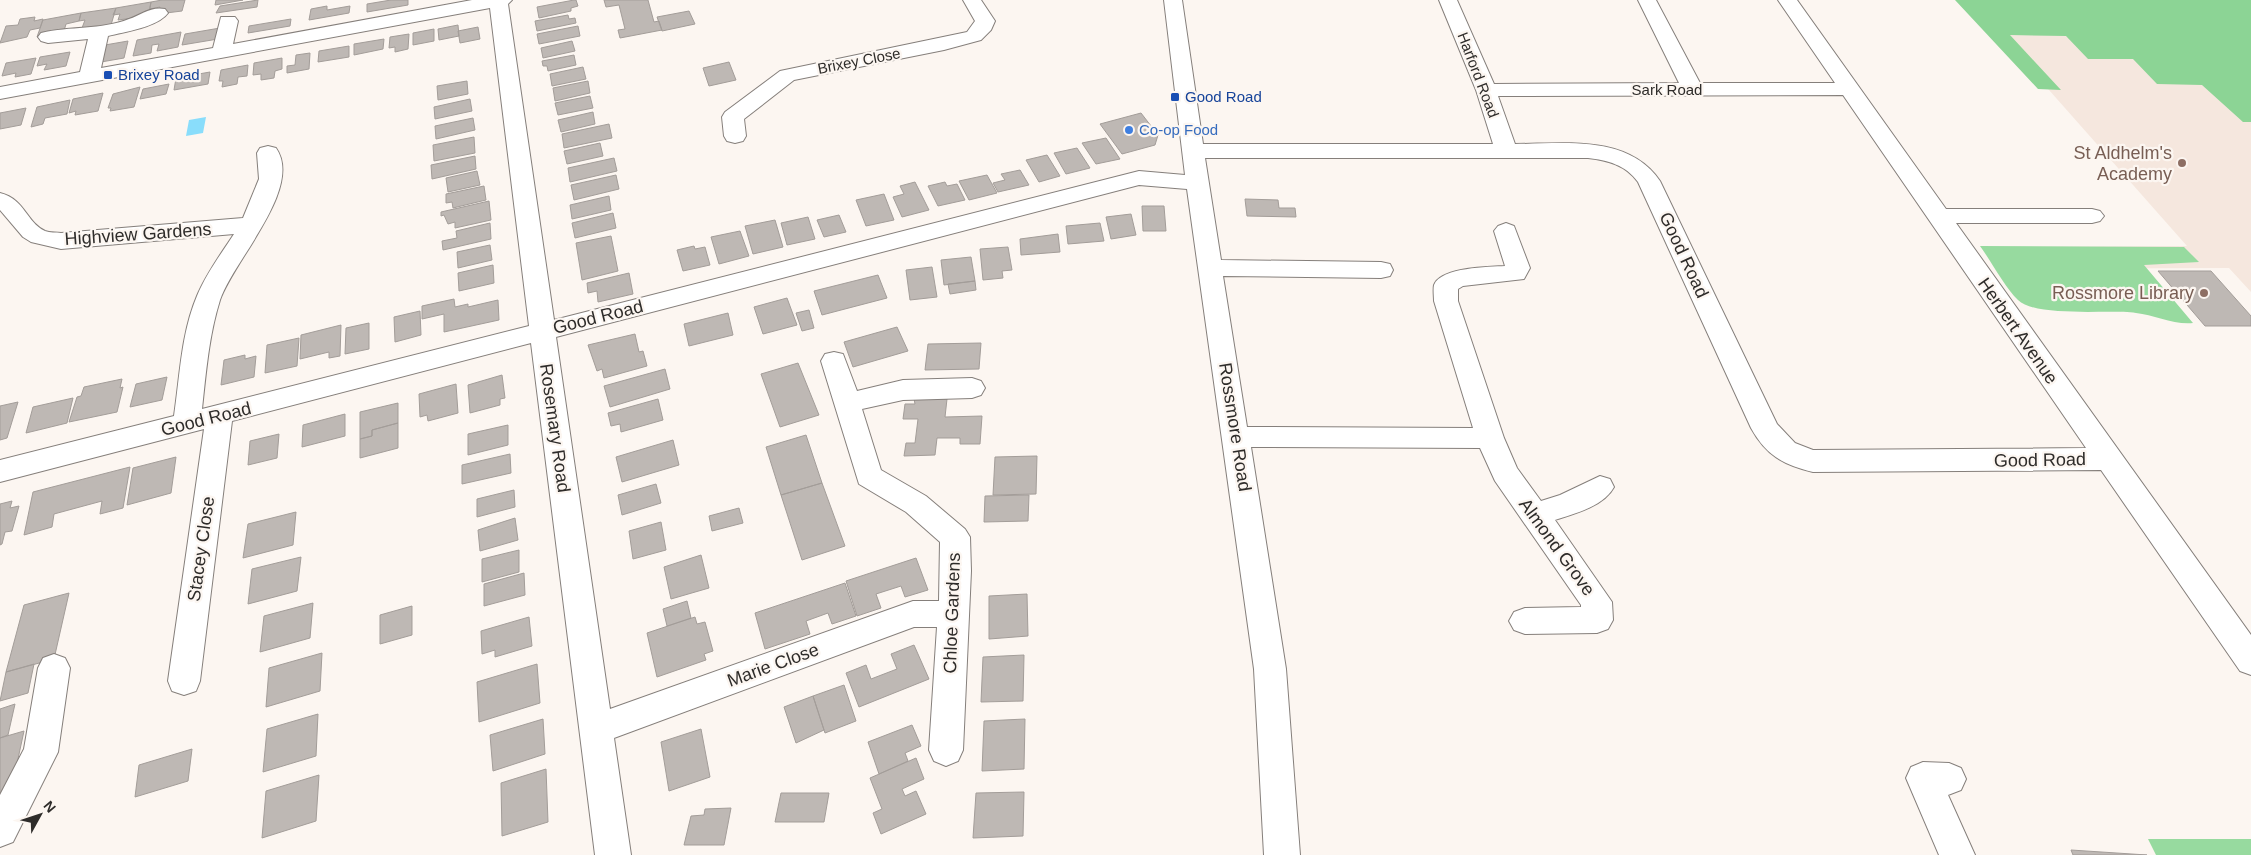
<svg xmlns="http://www.w3.org/2000/svg" width="2251" height="855" viewBox="0 0 2251 855" font-family="Arial,sans-serif">
  <style>
    .built { fill: #f5e7de }
    .green { fill: #97da9f }
    .forest { fill: #8cd495 }
    .water { fill: #89ddfb }
    .building { fill: #beb8b4; stroke: #a39d99 }
    .lines { fill: none; stroke-linecap: round; stroke-linejoin: round }
    .minor-casing { stroke: #857f7b; stroke-width: 2 }
    .minor { fill: #fff; fill-rule: evenodd }
    .transit-dot { fill: #1a4fb4; stroke: #fcf6f1; stroke-width: 2 }
    .shop-dot { fill: #3f7fe0; stroke: #fcf6f1; stroke-width: 2 }
    .education-dot { fill: #8d6e63; stroke: #fcf6f1; stroke-width: 2 }
    .labels { text-anchor: middle; stroke-width: 4.5; stroke-linejoin: round; paint-order: stroke }
    .far-street-label { font-size: 15px; fill: #2e2c2a; stroke: #fcf6f1 }
    .far-transit-label { font-size: 15px; fill: #164399; stroke: #fcf6f1; text-anchor: start }
    .far-shop-label { font-size: 15px; fill: #366cbe; stroke: #fcf6f1; text-anchor: start }
    .education-label { font-size: 18px; fill: #785e54; stroke: #fcf6f1; text-anchor: end }
    .street-label { font-size: 18px; fill: #2e2c2a; stroke: #fcf6f1 }
  </style>
  <rect width="100%" height="100%" fill="#fcf6f1"/>
  <path class="built" d="M1980 12 2251 80V292L2229 268 1998 269 1982 247 2187 246Z"/>
  <path class="green" d="M1980 246 2184 247 2199 262 2144 265 2193 323C2174 325 2154 315 2136 313 2108 309 2037 318 2018 300 2006 289 1991 261 1980 246Z
    M2148 839H2251V855H2156Z"/>
  <path class="forest" d="M1955 0H2251V122H2243L2202 85 2157 84 2133 59H2088L2066 36 2010 35 2061 90 2038 89Z"/>
  <path class="water" d="M206 117 203 133 186 136 189 120Z"/>
  <path class="building" d="M162 0H185L182 11 158 14 160 7 150 9 151 2Z
    M216 0H243L215 5Z
    M258 0 257 7 216 13 220 6Z
    M391 0H408V5L367 12V4Z
    M574 0H576L578 6 571 8V11L539 18 537 7Z
    M604 0H648L654 22 659 21 662 30 620 38 618 30 625 29 619 5 606 7Z
    M151 2 148 16 118 20 120 14 113 15 116 8Z
    M327 6V10L350 6 349 13 309 20 311 9Z
    M116 8 111 25 88 29 89 27 82 28 85 20 79 21 81 13Z
    M689 11 695 24 662 31 657 17Z
    M81 13 79 21 66 24 64 31 37 37 43 20Z
    M568 15 569 19 575 18 576 23 537 31 535 21Z
    M35 17 34 21 43 19 40 28 30 30 27 37 0 43 6 26 18 25 20 19Z
    M291 19 290 26 248 33 249 26Z
    M458 25 459 36 439 40 438 29Z
    M578 26 580 36 539 44 537 34Z
    M478 27 480 39 460 43 458 31Z
    M220 28 218 39 182 45 185 34Z
    M434 29V41L413 45V33Z
    M181 32 178 47 157 51 159 44 152 45 151 53 133 56 137 40Z
    M409 34 408 49 395 52V47L389 48 390 37Z
    M384 39 383 49 354 55V44Z
    M128 41 124 58 101 62 105 45Z
    M572 41 575 51 543 58 541 48Z
    M349 46V57L318 62 319 51Z
    M70 52 66 66 44 70 47 64 37 66 40 57Z
    M310 53 309 69 287 73V66L295 65 296 55Z
    M574 55 576 65 548 71 547 66H543L542 61Z
    M36 58 31 74 15 77 16 73 2 76 6 63Z
    M282 58V69L275 71 274 78 261 80V74L253 75 254 63Z
    M729 62 736 80 709 86 703 68Z
    M248 65 247 76 238 77 237 84 222 87 223 81H219L221 70Z
    M583 67 586 79 552 86 550 74Z
    M210 72 208 84 174 90 176 78Z
    M467 81 468 94 438 100 437 86Z
    M588 81 590 93 555 101 553 88Z
    M169 84 166 94 140 99 143 89Z
    M140 87 134 107 110 111 111 108H108L113 94Z
    M103 93 98 111 75 115 76 111 69 113 73 99Z
    M590 96 593 108 558 115 555 103Z
    M470 99 472 111 435 119 434 107Z
    M70 100 67 114 45 118 43 124 31 127 37 107Z
    M26 108 21 125 0 129V113Z
    M593 112 595 124 561 132 558 120Z
    M1141 113 1158 135 1155 145 1122 154 1100 124Z
    M473 118 475 130 436 139 435 126Z
    M609 124 612 138 564 148 562 134Z
    M474 137 475 153 434 161 433 145Z
    M1106 138 1120 159 1096 164 1082 143Z
    M600 143 603 156 567 164 564 151Z
    M1077 148 1090 168 1066 174 1054 153Z
    M1047 155 1060 176 1039 182 1026 160Z
    M475 156 476 169 432 179 431 165Z
    M614 158 617 171 570 182 568 168Z
    M1020 170 1029 185 998 192 993 183 1005 180 1001 174Z
    M477 171 480 185 448 192 446 178Z
    M616 175 619 189 574 200 571 185Z
    M987 175 997 193 969 200 959 181Z
    M915 182 929 210 902 217 893 197 904 194 900 186Z
    M945 182 947 186 957 184 965 200 938 206 928 186Z
    M484 186 486 200 453 208 452 202 446 203V194Z
    M884 194 894 220 866 226 856 200Z
    M609 196 611 210 572 219 570 205Z
    M1245 199 1278 200 1279 208H1295L1296 217 1247 216Z
    M489 201 491 220 455 228V222L448 224 444 215 441 216V212Z
    M1142 206H1164L1166 231H1143Z
    M613 213 616 228 575 238 572 223Z
    M1131 214 1136 235 1111 239 1106 217Z
    M839 215 846 232 824 237 817 220Z
    M808 217 815 239 787 245 781 223Z
    M775 220 783 247 753 254 745 226Z
    M490 223 491 239 443 250 442 241 457 238 456 231Z
    M1100 223 1104 241 1068 244 1066 226Z
    M740 231 749 256 719 264 711 237Z
    M1058 234 1060 252 1021 255 1020 239Z
    M611 236 618 271 582 280 576 243Z
    M490 245 492 260 458 268 457 252Z
    M694 246 695 249 705 247 710 265 683 271 677 250Z
    M1008 247 1012 270 1002 271 1003 278 983 280 980 249Z
    M971 257 975 281 944 285 941 260Z
    M493 265 494 283 459 291 458 273Z
    M932 267 937 297 910 300 906 270Z
    M2158 271H2211L2251 316V326H2205Z
    M629 273 633 294 598 302 597 291 588 293 587 283Z
    M878 275 887 298 822 315 814 291Z
    M975 281 976 290 950 294 948 284Z
    M787 298 797 325 763 334 754 307Z
    M454 299 455 307 468 304V307L498 300 499 320 444 332V314L422 319V306Z
    M809 310 814 328 802 331 796 313Z
    M420 311 421 335 395 342 394 317Z
    M728 313 733 335 689 346 684 324Z
    M369 323V349L345 354 346 328Z
    M341 325 340 356 329 358V352L300 359 301 335Z
    M897 327 908 351 853 367 844 342Z
    M635 334 639 352 643 351 647 366 604 378 602 369 597 371 588 345Z
    M299 338 297 366 265 373 267 345Z
    M981 343 979 369 925 370 928 344Z
    M245 355V359L256 356 254 377 221 385 224 360Z
    M798 363 819 415 780 427 761 374Z
    M665 369 670 389 610 407 604 386Z
    M502 375 505 398 500 399V405L470 413 468 385Z
    M167 377 162 400 130 407 136 384Z
    M122 379 120 388 123 387 117 412 69 422 77 397 81 396 84 387Z
    M456 384 458 413 428 421 427 415 420 417 419 394Z
    M73 398 67 423 26 433 33 407Z
    M658 399 663 420 621 432 620 424 611 426 608 413Z
    M914 399H947L945 417 982 416 980 444H960V438H937L935 455 904 456 906 443H915L918 419H903L905 404H915Z
    M18 402 7 438 0 440V406Z
    M398 403V423L372 430V436L360 439V412Z
    M345 414V436L302 447 303 425Z
    M398 423V448L360 458V439L372 436V430Z
    M508 425V445L468 455V434Z
    M279 434 277 458 248 465 250 441Z
    M806 435 822 483 781 495 766 447Z
    M673 440 679 465 622 482 616 457Z
    M510 454 511 473 462 484V465Z
    M1037 456 1036 494 993 495 995 457Z
    M176 457 171 493 127 505 133 468Z
    M130 467 123 508 100 514 102 501 54 514 52 527 24 535 33 492Z
    M822 483 845 546 802 560 781 495Z
    M656 484 661 503 622 515 618 495Z
    M514 490 515 507 477 517V499Z
    M1029 495 1028 521 984 522 985 496Z
    M12 501 10 508 19 506 12 531 5 532 2 544 0 545V504Z
    M739 508 743 523 712 531 709 516Z
    M296 512 293 545 243 558 248 524Z
    M515 518 518 540 480 551 478 530Z
    M661 522 666 550 633 559 629 531Z
    M519 550V572L482 582V559Z
    M701 555 709 588 671 599 664 567Z
    M301 557 297 591 248 604 252 569Z
    M916 558 928 590 905 597 901 586 876 594 881 608 857 616 846 581Z
    M524 573 525 595 484 606V584Z
    M845 583 856 616 832 624 828 613 806 621 810 634 765 649 755 613Z
    M69 593 54 659 6 672 24 605Z
    M1027 594 1028 636 989 639V596Z
    M687 601 691 618 667 626 663 609Z
    M313 603 310 638 260 652 264 616Z
    M412 606V635L380 644V615Z
    M529 617 532 646 495 657V650L482 654 481 631Z
    M695 617 697 624 705 622 713 651 704 654 706 660 657 677 647 633Z
    M914 645 929 679 859 707 846 673 866 665 871 679 897 669 891 654Z
    M322 653 320 691 266 707 269 668Z
    M1024 655 1023 701 981 702 983 657Z
    M34 664 28 693 0 701 6 672Z
    M537 664 540 703 479 722 477 682Z
    M844 685 856 721 825 733 813 696Z
    M813 696 824 730 796 743 784 707Z
    M15 704 8 735 0 738V709Z
    M318 714 316 756 263 772 267 729Z
    M543 719 545 754 493 771 490 735Z
    M1025 719 1024 769 982 771 984 721Z
    M912 725 921 746 905 753 908 761 879 774 868 742Z
    M701 729 710 777 669 791 661 742Z
    M24 731 7 810 0 812V738Z
    M192 749 188 781 135 797 139 765Z
    M916 758 924 779 902 789 905 796 916 791 926 814 881 834 873 813 882 809 870 778Z
    M546 769 548 822 502 836 501 783Z
    M319 775 316 821 262 838 266 791Z
    M1024 792 1023 836 973 838 976 793Z
    M781 793H829L824 822H775Z
    M731 808 724 845H684L691 816 704 815 705 809Z
    M2071 850 2147 855H2073Z"/>
  <g class="lines">
    <g class="minor-casing">
      <path id="minor" d="M472 0H512L508 4 554 320 1139 171 1185 175 1164 0H1182L1203 144H1493L1476 90 1439 0H1457L1494 84 1679 83 1638 0H1656L1700 83H1835L1778 0H1797L1946 209H2092L2100 211 2104 216 2100 221 2092 223H1956L2251 635V675L2240 671 2101 470 1813 472C1783 465 1766 455 1751 428L1638 182C1626 165 1607 160 1588 158H1205L1221 260 1381 262 1390 264 1393 270 1390 276 1381 278 1223 276 1247 427 1473 428 1434 301C1434 296 1433 290 1434 285 1441 267 1489 267 1505 266L1494 231 1498 226 1506 223 1514 226 1530 268 1524 279 1463 286 1458 289V301L1504 438 1517 468 1541 501 1560 495 1600 476 1610 479 1614 487C1604 506 1574 514 1555 520L1612 602 1613 620 1608 629 1597 633 1525 634 1514 630 1509 621 1514 612 1525 608 1581 607V605L1495 481 1480 448 1251 447 1286 669 1300 855H1264L1254 669 1187 189 1139 185 556 337 610 709 913 601H939L940 542 906 512 859 484 821 361 825 354 834 352 843 354 857 391 903 380 972 378 981 381 985 388 981 395 972 398 903 400 862 409 881 470 926 496 965 529 970 537 971 571 963 750 958 761 946 766 934 761 929 750 937 627H914L614 738 631 855H595L531 343 232 421 200 681 196 691 184 695 172 691 168 681 204 429 0 482V460L174 416C180 376 181 334 197 296 206 274 221 254 234 234L61 249 31 242 23 237 0 210V193C25 199 26 222 45 231 50 233 56 232 61 233L243 218 259 179 257 153 260 148 268 146 276 148C304 188 233 261 220 300 209 335 206 372 202 409L529 326 490 8 0 99V87L80 72 88 39 48 43 41 41 38 37 41 33C70 26 101 30 129 19 141 15 151 6 165 9L168 13C158 27 124 32 108 36L101 68 213 48 221 17H235L238 21 233 44ZM1843 95 2086 448 1813 450 1795 443 1777 424 1660 181C1628 134 1564 144 1515 144L1498 96Z
        M963 0H981L995 21 991 30 981 40 944 50 794 80 744 119 746 136 743 141 735 143 727 141 724 136 722 117 725 112 780 71 967 32 975 21Z
        M54 654 65 658 70 668 58 752 13 842 0 847V795L24 749 38 668 43 658Z
        M1923 762 1949 763 1961 768 1966 779 1961 790 1948 795 1975 855H1939L1906 778 1911 767Z"/>
    </g>
    <use href="#minor" class="minor"/>
  </g>
  <g class="transit-dot">
    <rect x="103" y="70" width="10" height="10" rx="2.5"/>
    <rect x="1170" y="92" width="10" height="10" rx="2.5"/>
  </g>
  <circle class="shop-dot" cx="1129" cy="130" r="5"/>
  <g class="education-dot">
    <circle cx="2182" cy="163" r="5"/>
    <circle cx="2204" cy="293" r="5"/>
  </g>
  <g class="labels">
    <g class="far-street-label">
      <text transform="translate(859 61) rotate(-11)" y="5">Brixey Close</text>
      <text transform="translate(1478 75) rotate(69)" y="5">Harford Road</text>
      <text x="1667" y="95">Sark Road</text>
    </g>
    <g class="far-transit-label">
      <text x="118" y="80">Brixey Road</text>
      <text x="1185" y="102">Good Road</text>
    </g>
    <g class="far-shop-label">
      <text x="1139" y="135">Co-op Food</text>
    </g>
    <g class="education-label">
      <text x="2172" y="159">St Aldhelm's<tspan x="2172" dy="21">Academy</tspan></text>
      <text x="2194" y="299">Rossmore Library</text>
    </g>
    <g class="street-label">
      <text transform="translate(138 234) rotate(-4)" y="6">Highview Gardens</text>
      <text transform="translate(1684 255) rotate(65)" y="6">Good Road</text>
      <text transform="translate(598 317) rotate(-14)" y="6">Good Road</text>
      <text transform="translate(2018 331) rotate(55)" y="6">Herbert Avenue</text>
      <text transform="translate(206 419) rotate(-14)" y="6">Good Road</text>
      <text transform="translate(1235 427) rotate(81)" y="6">Rossmore Road</text>
      <text transform="translate(555 428) rotate(82)" y="6">Rosemary Road</text>
      <text transform="translate(2040 460) rotate(-1)" y="6">Good Road</text>
      <text transform="translate(1557 547) rotate(54)" y="6">Almond Grove</text>
      <text transform="translate(201 549) rotate(-82)" y="6">Stacey Close</text>
      <text transform="translate(952 613) rotate(-88)" y="6">Chloe Gardens</text>
      <text transform="translate(773 665) rotate(-20)" y="6">Marie Close</text>
    </g>
  </g>
  <g transform="translate(40 815) rotate(50)" stroke="#fcf6f1" stroke-width="4" paint-order="stroke">
  <path d="M0-4L9 19L0 12L-9 19Z" fill="#2e2c2a"/>
  <text y="-8" font-size="14" font-weight="bold" text-anchor="middle" fill="#2e2c2a">N</text>
  </g>
</svg>
